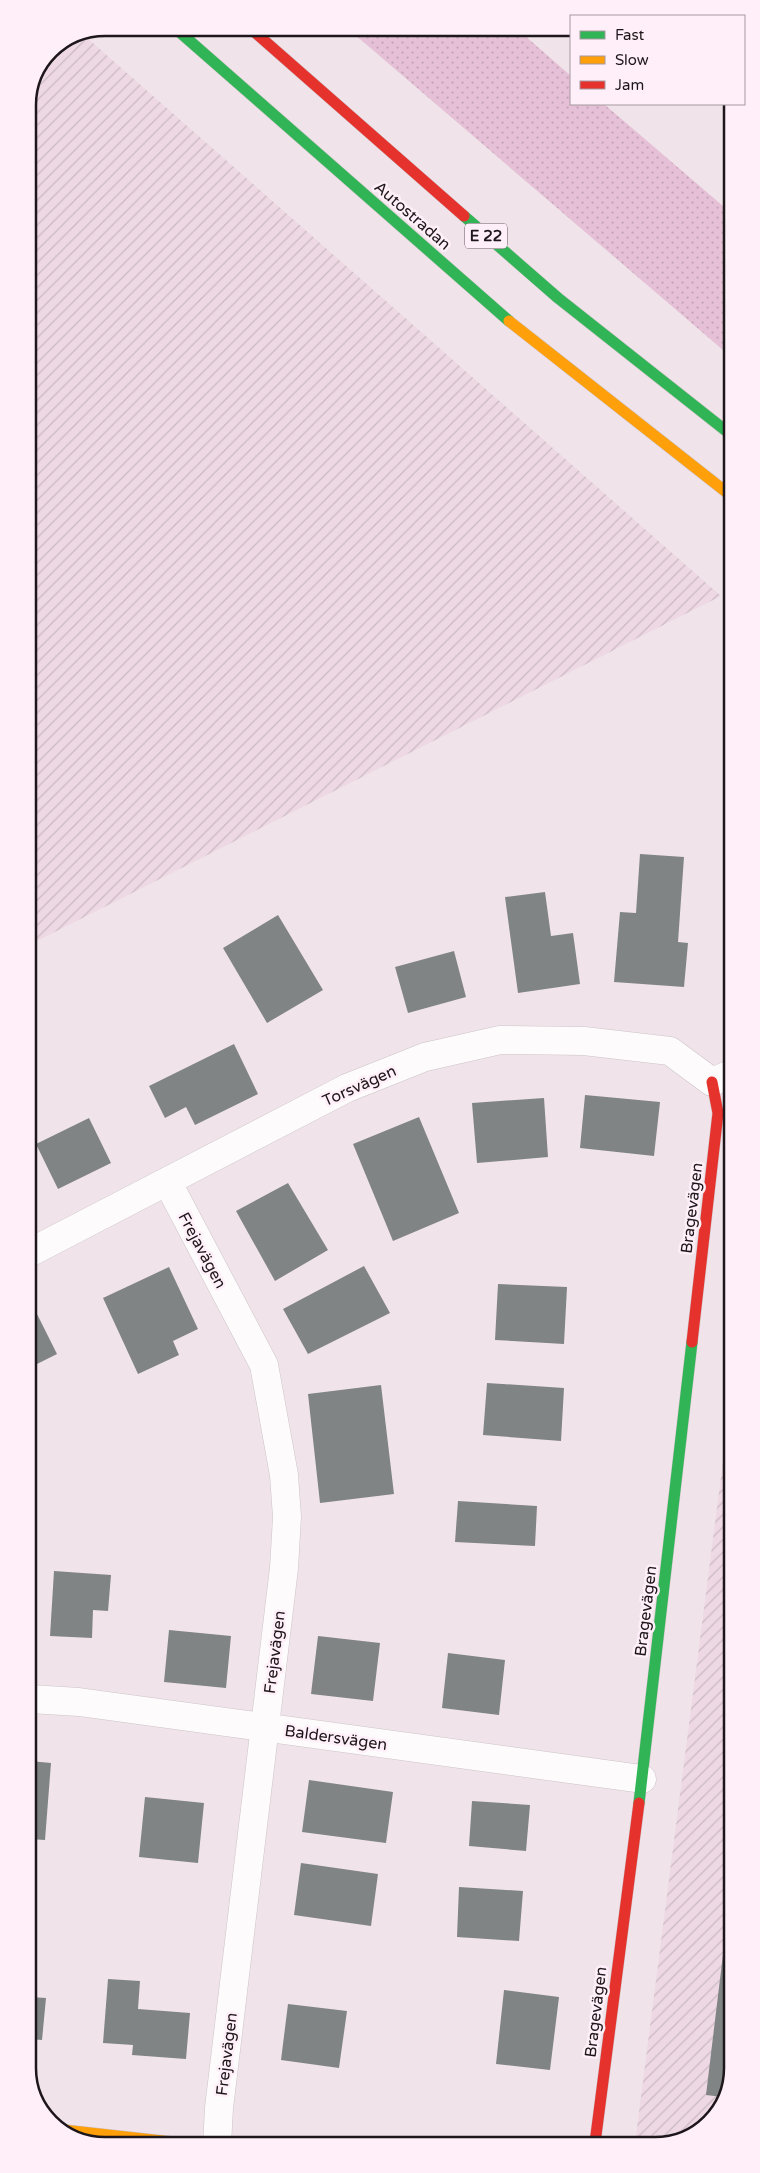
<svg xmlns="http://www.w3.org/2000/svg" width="760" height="2173" viewBox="0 0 760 2173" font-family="'Varela Round',sans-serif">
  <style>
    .industrial { fill: url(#industrial-furrows) }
    .grass { fill: url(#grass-dots) }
    .building { fill: #808484 }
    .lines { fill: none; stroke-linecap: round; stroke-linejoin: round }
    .street-casing { stroke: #ccc3c7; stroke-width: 29 }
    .fast-casing { stroke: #ccc3c7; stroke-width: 12 }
    .slow-casing { stroke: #ccc3c7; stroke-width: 12 }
    .jam-casing { stroke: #ccc3c7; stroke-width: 12 }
    .street { stroke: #fdfbfc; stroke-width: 28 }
    .fast { stroke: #30b455; stroke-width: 11 }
    .slow { stroke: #ff9f0a; stroke-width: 11 }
    .jam { stroke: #e5322d; stroke-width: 11 }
    .labels { text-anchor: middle; stroke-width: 5; stroke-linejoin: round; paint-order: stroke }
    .shield { fill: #ffeff8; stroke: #61575d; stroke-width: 1 }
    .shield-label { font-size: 15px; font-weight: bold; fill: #1d161a }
    .street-label { font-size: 16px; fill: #1d161a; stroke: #ffeff8 }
    .rim { fill: none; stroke: #1d161a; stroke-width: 2.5 }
  </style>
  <defs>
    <pattern id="industrial-furrows" width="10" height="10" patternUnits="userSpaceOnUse" patternTransform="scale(1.25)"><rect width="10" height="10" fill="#edd8e3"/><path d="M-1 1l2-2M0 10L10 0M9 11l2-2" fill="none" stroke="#cbb9c2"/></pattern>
    <pattern id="grass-dots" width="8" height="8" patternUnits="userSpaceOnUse" patternTransform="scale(1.25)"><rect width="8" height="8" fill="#e5c0d6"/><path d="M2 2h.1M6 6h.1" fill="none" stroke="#c4a4b7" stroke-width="1.8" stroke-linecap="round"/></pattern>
  </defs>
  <rect width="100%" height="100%" fill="#f0e4ea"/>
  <path class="industrial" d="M85 36 721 596 29 945 28 100 50 50Z
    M732 1391V2068L716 2115 675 2143H635Z"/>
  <path class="grass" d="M347 28H516L571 76V104H604L730 212V356Z"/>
  <path class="building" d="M640 854 684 857 678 942 688 943 684 987 614 982 620 912 636 913Z
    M545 892 551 936 573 933 580 984 518 993 505 897Z
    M278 915 323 990 267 1023 223 948Z
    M454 951 466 997 408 1013 395 967Z
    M234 1044 258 1094 195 1125 186 1107 165 1118 149 1086Z
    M585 1095 660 1102 654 1156 580 1148Z
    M544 1098 548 1157 477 1163 472 1103Z
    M419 1117 459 1213 393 1241 353 1144Z
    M89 1118 111 1163 58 1189 36 1144Z
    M288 1183 328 1250 275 1281 236 1211Z
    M364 1266 390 1313 308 1354 283 1309Z
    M169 1267 198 1329 173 1341 179 1355 138 1374 103 1298Z
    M498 1284 567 1287 564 1344 495 1340Z
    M35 1310 57 1354 29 1368V1313Z
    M487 1383 564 1388 561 1441 483 1435Z
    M381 1385 394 1494 320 1503 308 1394Z
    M458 1501 537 1506 535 1546 455 1542Z
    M54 1571 111 1575 108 1611 93 1610 92 1638 50 1636Z
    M169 1630 231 1636 226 1688 164 1682Z
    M318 1636 380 1643 373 1701 311 1694Z
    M448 1653 505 1660 499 1715 442 1708Z
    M30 1761 51 1763 45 1840 30 1839Z
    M309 1780 393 1792 386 1843 302 1832Z
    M145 1797 204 1803 198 1863 139 1857Z
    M472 1801 530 1805 526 1851 469 1846Z
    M301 1863 378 1874 371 1926 294 1915Z
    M459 1887 523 1891 519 1941 457 1937Z
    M731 1888 732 2068 723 2097 706 2095Z
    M108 1979 140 1981 138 2009 190 2013 186 2059 132 2055 133 2045 103 2043Z
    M504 1990 559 1997 550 2070 496 2064Z
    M30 1997 46 1998 42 2040 30 2039Z
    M288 2004 347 2011 339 2068 281 2060Z"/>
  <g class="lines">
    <g class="street-casing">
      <path id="street" d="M168 1183 264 1365 284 1475 287 1517 284 1568 219 2108 217 2145
        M29 1253 347 1088 425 1057 500 1040 584 1041 670 1051 712 1082 731 1074
        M30 1699 79 1702 642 1779"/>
    </g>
    <g class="fast-casing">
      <path id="fast" d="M175 28 509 321
        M464 216 558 298 730 434
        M639 1803 692 1342"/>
    </g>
    <g class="slow-casing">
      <path id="slow" d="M509 321 730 495
        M63 2130 198 2145"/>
    </g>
    <g class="jam-casing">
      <path id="jam" d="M250 28 464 216
        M692 1342 718 1113 712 1082
        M595 2143 639 1803"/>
    </g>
    <use href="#street" class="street"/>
    <use href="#fast" class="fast"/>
    <use href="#slow" class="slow"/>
    <use href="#jam" class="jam"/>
  </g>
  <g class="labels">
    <rect class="shield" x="465" y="223.5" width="42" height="25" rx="4"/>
    <g class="shield-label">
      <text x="486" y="241">E 22</text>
    </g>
    <g class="street-label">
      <text transform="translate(413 215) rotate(41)" y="6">Autostradan</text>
      <text transform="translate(359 1085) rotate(-24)" y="6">Torsvägen</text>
      <text transform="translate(691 1208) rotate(-83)" y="6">Bragevägen</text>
      <text transform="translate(203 1250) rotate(62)" y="6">Frejavägen</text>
      <text transform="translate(645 1611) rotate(-83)" y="6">Bragevägen</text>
      <text transform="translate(274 1652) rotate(-83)" y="6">Frejavägen</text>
      <text transform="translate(336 1737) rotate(8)" y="6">Baldersvägen</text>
      <text transform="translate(595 2012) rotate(-83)" y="6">Bragevägen</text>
      <text transform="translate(226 2054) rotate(-83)" y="6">Frejavägen</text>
    </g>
  </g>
  <path d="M0 0H760V2173H0ZM105 36H655A69 69 0 0 1 724 105V2068A69 69 0 0 1 655 2137H105A69 69 0 0 1 36 2068V105A69 69 0 0 1 105 36Z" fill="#ffeff8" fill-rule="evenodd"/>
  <path class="rim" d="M105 36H655A69 69 0 0 1 724 105V2068A69 69 0 0 1 655 2137H105A69 69 0 0 1 36 2068V105A69 69 0 0 1 105 36Z"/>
  <rect x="570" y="15" width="175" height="90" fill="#ffeff8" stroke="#a5989f"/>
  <rect x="580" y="31" width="25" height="8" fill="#30b455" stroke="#a5989f"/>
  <text x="615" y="40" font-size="15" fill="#1d161a">Fast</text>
  <rect x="580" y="56" width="25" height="8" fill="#ff9f0a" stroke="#a5989f"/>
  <text x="615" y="65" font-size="15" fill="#1d161a">Slow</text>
  <rect x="580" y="81" width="25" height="8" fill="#e5322d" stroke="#a5989f"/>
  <text x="615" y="90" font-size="15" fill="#1d161a">Jam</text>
</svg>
